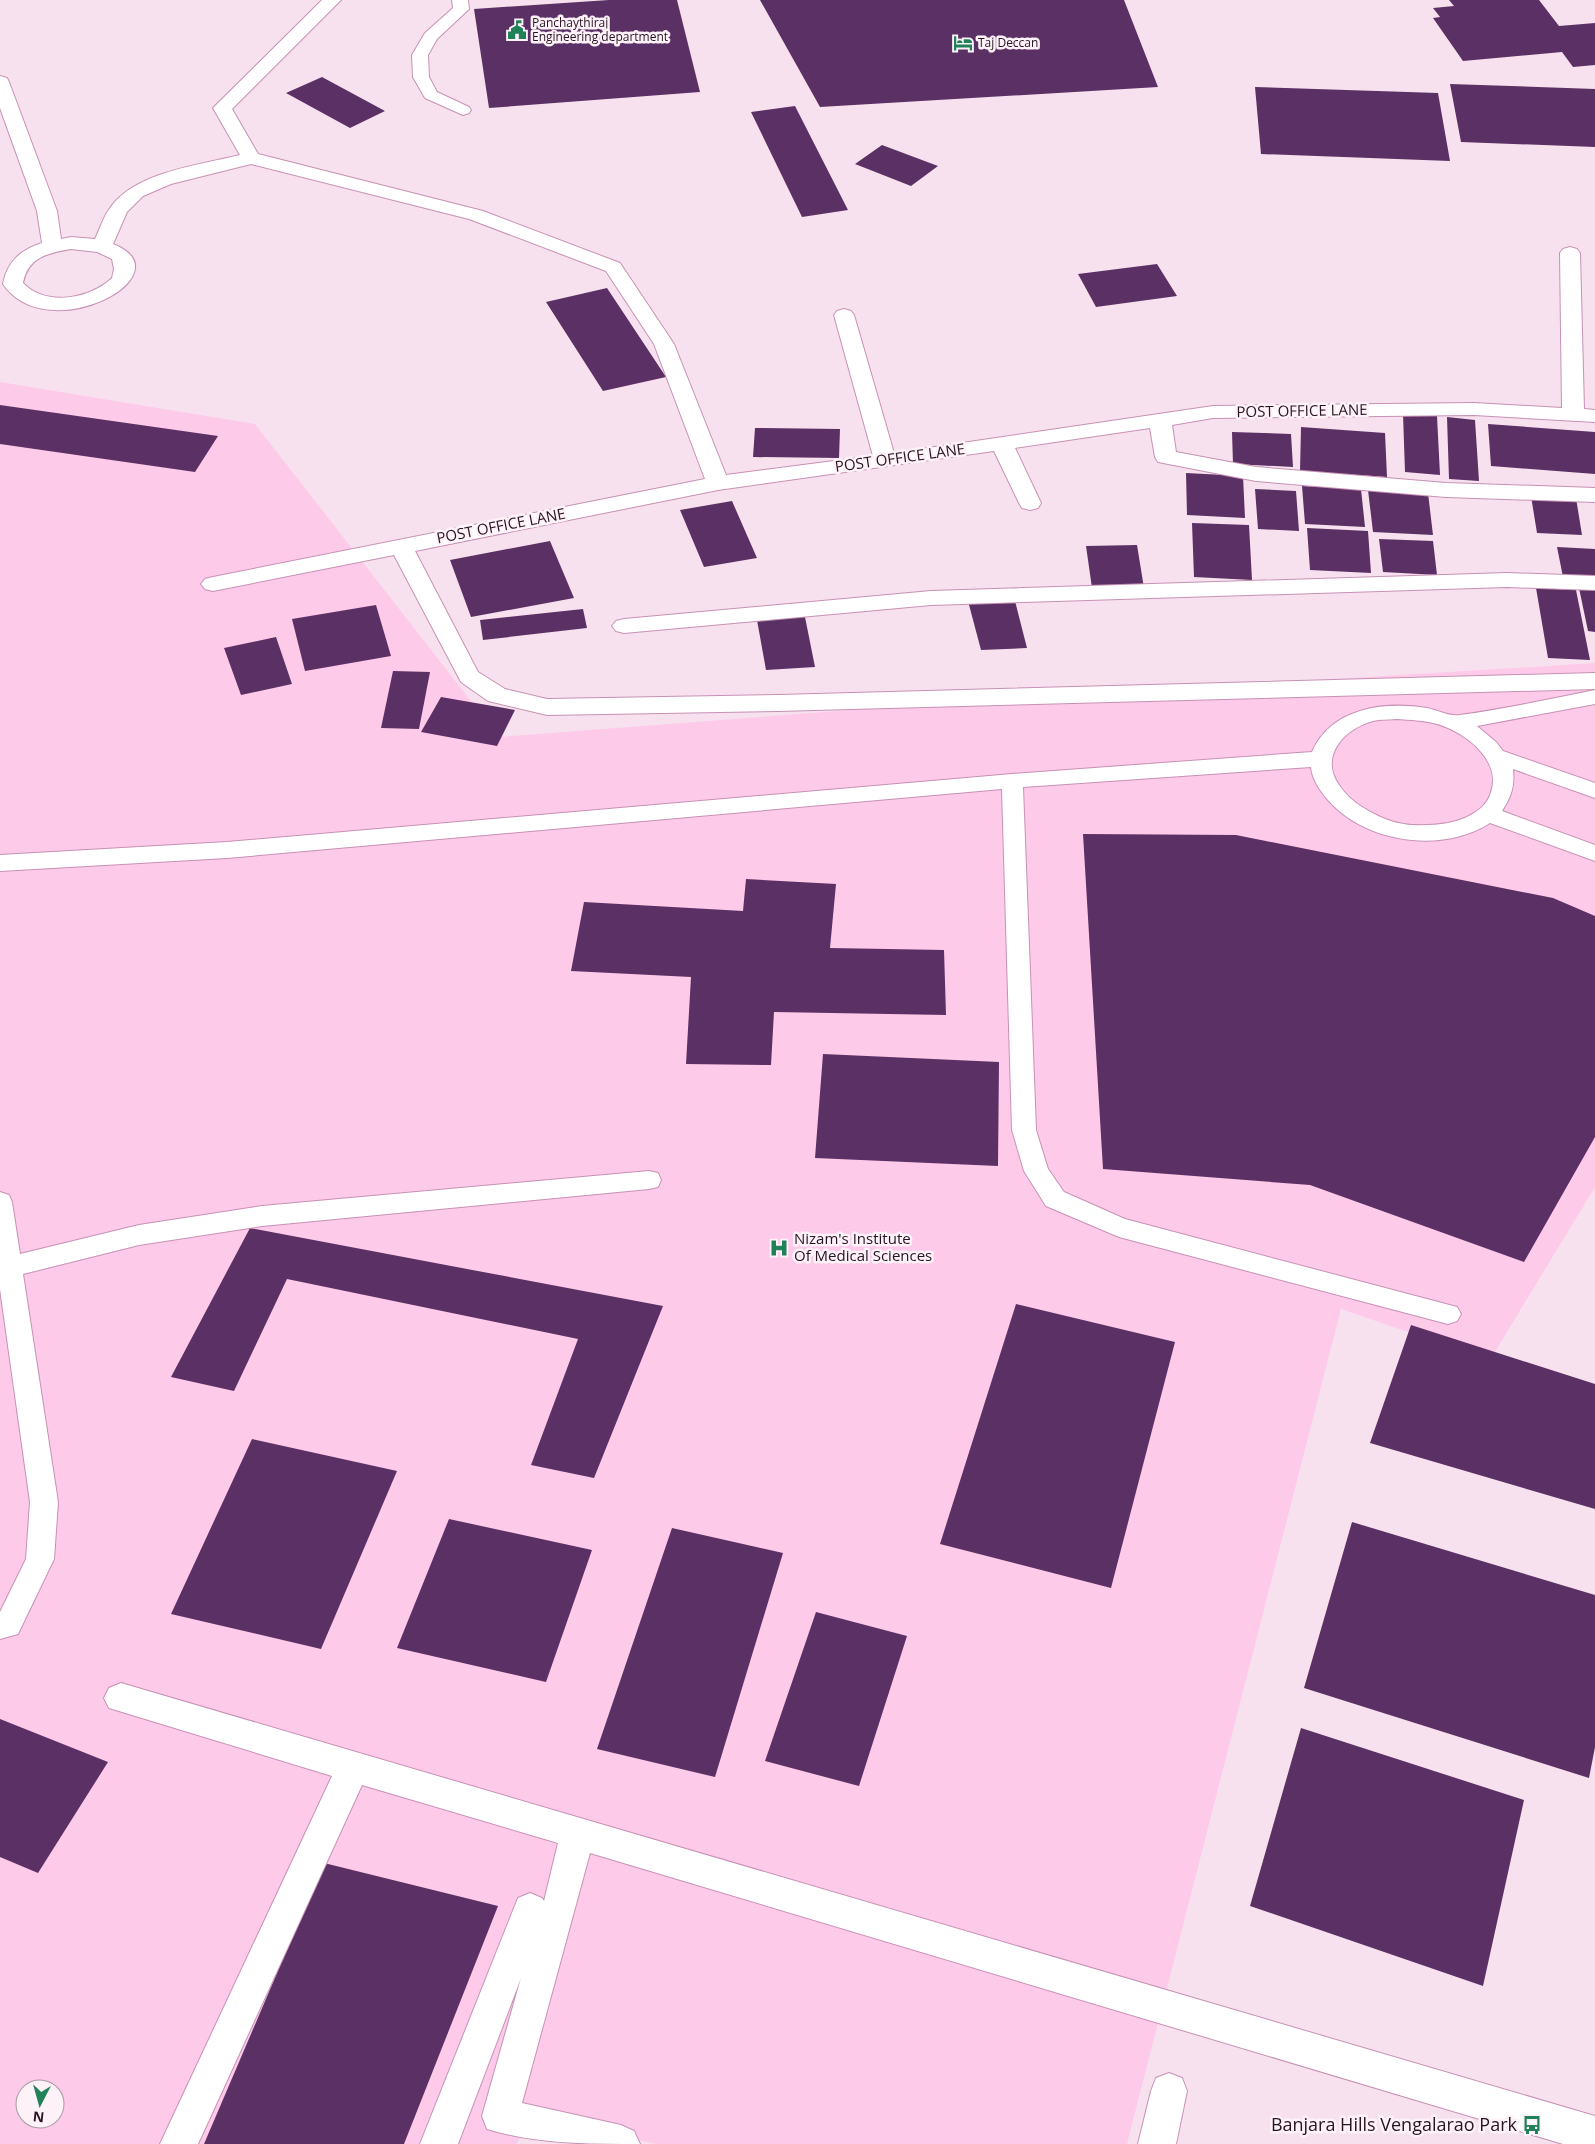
<svg xmlns="http://www.w3.org/2000/svg" width="1595" height="2144" viewBox="0 0 1595 2144" font-family="'Open Sans',sans-serif">
  <style>
    .built { fill: #fecaea; fill-rule: evenodd }
    .building { fill: #5b3064 }
    .lines { fill: none; stroke-linecap: round; stroke-linejoin: round }
    .service-casing { stroke: #c791b4; stroke-width: 2 }
    .minor-casing { stroke: #c791b4; stroke-width: 2 }
    .service { fill: #fff; fill-rule: evenodd }
    .minor { fill: #fff; fill-rule: evenodd }
    .labels { text-anchor: middle; stroke-width: 5; stroke-linejoin: round; paint-order: stroke }
    .far-poi-label { font-size: 12px; fill: #281422; stroke: #fef2f9; text-anchor: start }
    .street-label { font-size: 15px; fill: #281422; stroke: #fef2f9 }
    .poi-label { font-size: 15px; fill: #281422; stroke: #fef2f9; text-anchor: start }
    .near-poi-label { font-size: 18px; fill: #281422; stroke: #fef2f9; text-anchor: end }
  </style>
  <rect width="100%" height="100%" fill="#f8e1ef"/>
  <path class="built" d="M0 382 255 424 499 737 930 704 1595 663V1187L1490 1360 1341 1309 1127 2144H656L531 2115 517 2144H0ZM25 2089H55V2119H25Z"/>
  <path class="building" d="M609 0H677L700 92 489 108 474 9Z
    M760 0H1124L1158 87 820 107Z
    M1449 0H1539L1559 26 1595 23V65L1573 67 1562 52 1463 61 1433 18 1440 17 1433 8 1454 6Z
    M322 77 385 111 350 128 286 93Z
    M1450 84 1595 89V147L1461 142Z
    M1255 87 1438 93 1450 161 1261 154Z
    M795 106 848 210 802 217 751 112Z
    M882 145 938 166 911 186 855 164Z
    M1157 264 1177 296 1096 307 1078 274Z
    M607 288 666 377 603 391 546 302Z
    M0 405 218 436 195 472 0 444Z
    M1403 414 1437 416 1440 475 1405 472Z
    M1447 417 1475 420 1479 481 1449 479Z
    M1488 424 1595 432V474L1491 466Z
    M1301 427 1385 433 1387 477 1300 471Z
    M755 428 840 429 839 458 753 457Z
    M1232 432 1291 434 1293 467 1233 464Z
    M1186 473 1243 476 1245 518 1187 515Z
    M1302 486 1361 489 1365 527 1305 524Z
    M1255 489 1296 491 1299 531 1258 529Z
    M1368 490 1428 493 1433 535 1373 532Z
    M1531 496 1576 498 1582 535 1537 533Z
    M732 501 757 558 704 567 680 510Z
    M1192 523 1249 525 1252 580 1194 577Z
    M1307 528 1368 531 1371 573 1310 570Z
    M1379 539 1433 541 1437 575 1383 572Z
    M550 541 574 598 471 617 450 560Z
    M1137 545 1144 588H1092L1086 546Z
    M1557 547 1595 549V578L1563 577Z
    M1536 588 1576 590 1590 660 1548 658Z
    M1579 588 1595 589V632L1588 631Z
    M968 601H1015L1027 648 981 650Z
    M376 605 391 656 305 671 292 619Z
    M583 609 587 628 483 640 480 620Z
    M805 617 815 667 766 670 757 620Z
    M276 637 292 684 241 695 224 648Z
    M393 671 430 672 419 729 381 728Z
    M441 697 515 710 497 746 421 732Z
    M1083 834 1236 835 1553 898 1595 916V1137L1524 1262 1310 1185 1103 1169Z
    M746 879 836 884 830 948 944 950 946 1015 774 1012 771 1065 686 1064 691 977 571 971 584 902 743 911Z
    M823 1054 999 1062 998 1166 815 1158Z
    M250 1228 663 1306 594 1478 531 1465 578 1339 287 1279 234 1391 171 1377Z
    M1016 1304 1175 1342 1111 1588 940 1544Z
    M1411 1325 1595 1384V1509L1370 1443Z
    M252 1439 397 1471 321 1649 171 1614Z
    M449 1519 592 1550 546 1682 397 1648Z
    M1352 1522 1595 1595V1747L1589 1778 1304 1688Z
    M672 1528 783 1553 715 1777 597 1749Z
    M816 1612 907 1636 859 1786 765 1761Z
    M0 1719 108 1762 38 1873 0 1857Z
    M1301 1728 1524 1800 1483 1986 1250 1906Z
    M324 1863 498 1906 404 2144H204Z"/>
  <g class="lines">
    <g class="service-casing">
      <path id="service" d="M452 0H468L469 9 437 39 428 55 429 77 437 92 469 107 471 110 469 113 463 115 425 98 413 77 412 55 425 33 453 8Z
        M1595 690V704L1477 726 1496 742 1503 751 1595 783V798L1513 769C1515 786 1511 797 1502 811L1595 845V861L1490 823C1443 854 1365 843 1328 800 1320 791 1312 779 1311 767L1023 787 1036 1130 1048 1169 1064 1192 1125 1219 1457 1307 1461 1314 1457 1321 1448 1324 1119 1237 1046 1206 1024 1171 1012 1130 1002 789 227 858 0 871V855L227 842 1012 774 1312 752C1331 708 1383 701 1427 708 1437 710 1450 717 1460 715 1505 709 1550 699 1595 690ZM1396 719C1410 720 1424 720 1437 724 1465 732 1504 761 1490 795 1484 811 1464 820 1448 823 1429 826 1406 827 1388 820 1370 813 1350 802 1339 785 1319 756 1344 729 1373 721 1380 719 1389 720 1396 719Z
        M649 1171 658 1173 661 1180 658 1187 649 1189 262 1226 139 1245 23 1274 58 1502 54 1559 18 1634 0 1639V1612L26 1559 30 1502 0 1289V1192L9 1195 12 1202 20 1254 139 1225 262 1206Z"/>
    </g>
    <g class="minor-casing">
      <path id="minor" d="M322 0H341L232 109 258 154 483 211 620 263 674 344 726 475 873 456 834 315 837 311 844 309 851 311 854 315 894 453 1213 406 1474 403 1562 408 1560 253 1563 249 1570 247 1577 249 1580 253 1584 409 1595 410V422L1474 415 1213 418 1172 425 1176 452 1256 467 1446 483 1595 488V502L1446 497 1256 481 1158 462 1155 457 1150 428 1015 448 1041 503 1038 508 1030 510 1022 508 1019 503 994 451 718 490 415 551 478 672 505 689 547 699 778 695 1595 673V689L778 711 547 715 488 701 461 682 394 555 213 591 205 589 201 584 205 579 213 577 705 479 654 344 606 271 469 219 251 164 171 184 143 196 127 212 113 244C189 274 48 350 3 284 7 262 20 250 42 243L37 211 0 108V76L7 78 9 82 57 211 61 239 71 237 95 239C100 229 103 217 110 208 135 172 199 165 240 155L213 108ZM71 249 97 252 112 259 114 269 112 278C90 299 46 307 23 283 28 257 48 253 71 249Z
        M1507 573 1595 576V590L1507 587 931 605 624 633 616 631 612 626 616 621 624 619 931 591Z
        M121 1683 1595 2116V2144H1563L590 1853 522 2103 621 2125 634 2131 640 2144C588 2144 536 2144 487 2129L482 2116 521 1978 458 2144H420L518 1898 530 1893 542 1898 544 1901 558 1843 362 1785 198 2144H160L332 1776 109 1708 104 1698 109 1688Z
        M1169 2073 1182 2078 1187 2091 1176 2144H1138L1151 2091 1156 2078Z"/>
    </g>
    <use href="#service" class="service"/>
    <use href="#minor" class="minor"/>
  </g>
  <defs>
    <g id="civic-bare" transform="scale(1.5)"><path d="M-.6-6.5H3V-4.5H.6V-3L4-1V1h2V6H-6V1h2V-1L-.6-3ZM-1.2 2.5V6h2.4V2.5Z" fill="#218159" stroke="#fef2f9" stroke-width="2.5" paint-order="stroke"/></g>
    <g id="hotel-bare" transform="scale(1.5)"><path d="M-6-4.5h1.5V1H6V5H4.5V3h-9V5H-6ZM-4 0a1.8 1.8 0 1 1 3.6 0ZM.5 0V-2.5h3Q6-2.5 6 0Z" fill="#218159" stroke="#fef2f9" stroke-width="2.5" paint-order="stroke"/></g>
    <g id="hospital-bare" transform="scale(1.5)"><path d="M-5-5h3v3.5h4V-5h3V5h-3V1.5h-4V5h-3Z" fill="#218159" stroke="#fef2f9" stroke-width="2.5" paint-order="stroke"/></g>
    <g id="bus-bare" transform="scale(1.5)"><path d="M-5-6H5V4H4V6H2V4H-2V6H-4V4H-5ZM-3.5-4V0h7V-4ZM-3.5 1.2v1.5H-2V1.2ZM2 1.2v1.5H3.5V1.2Z" fill="#218159" stroke="#fef2f9" stroke-width="2.5" paint-order="stroke"/></g>
  </defs>
  <g fill-rule="evenodd">
    <use href="#civic-bare" x="517" y="30"/>
    <use href="#hotel-bare" x="963" y="43"/>
    <use href="#hospital-bare" x="779" y="1248"/>
    <use href="#bus-bare" x="1532" y="2125"/>
  </g>
  <g class="labels">
    <g class="far-poi-label">
      <text x="532" y="27">Panchaythiraj<tspan x="532" dy="14">Engineering department</tspan></text>
      <text x="978" y="47">Taj Deccan</text>
    </g>
    <g class="street-label">
      <text transform="translate(1302 411) rotate(-1)" y="5">POST OFFICE LANE</text>
      <text transform="translate(900 458) rotate(-8)" y="5">POST OFFICE LANE</text>
      <text transform="translate(501 526) rotate(-11)" y="5">POST OFFICE LANE</text>
    </g>
    <g class="poi-label">
      <text x="794" y="1244">Nizam's Institute<tspan x="794" dy="17">Of Medical Sciences</tspan></text>
    </g>
    <g class="near-poi-label">
      <text x="1517" y="2131">Banjara Hills Vengalarao Park</text>
    </g>
  </g>
  <g transform="translate(40 2104) rotate(186)"><circle r="24" fill="#fef2f9" stroke="#a899a3"/>
  <path d="M0-4L9 19L0 12L-9 19Z" fill="#218159"/>
  <text y="-8" font-size="14" font-weight="bold" text-anchor="middle" fill="#281422">N</text>
  </g>
</svg>
